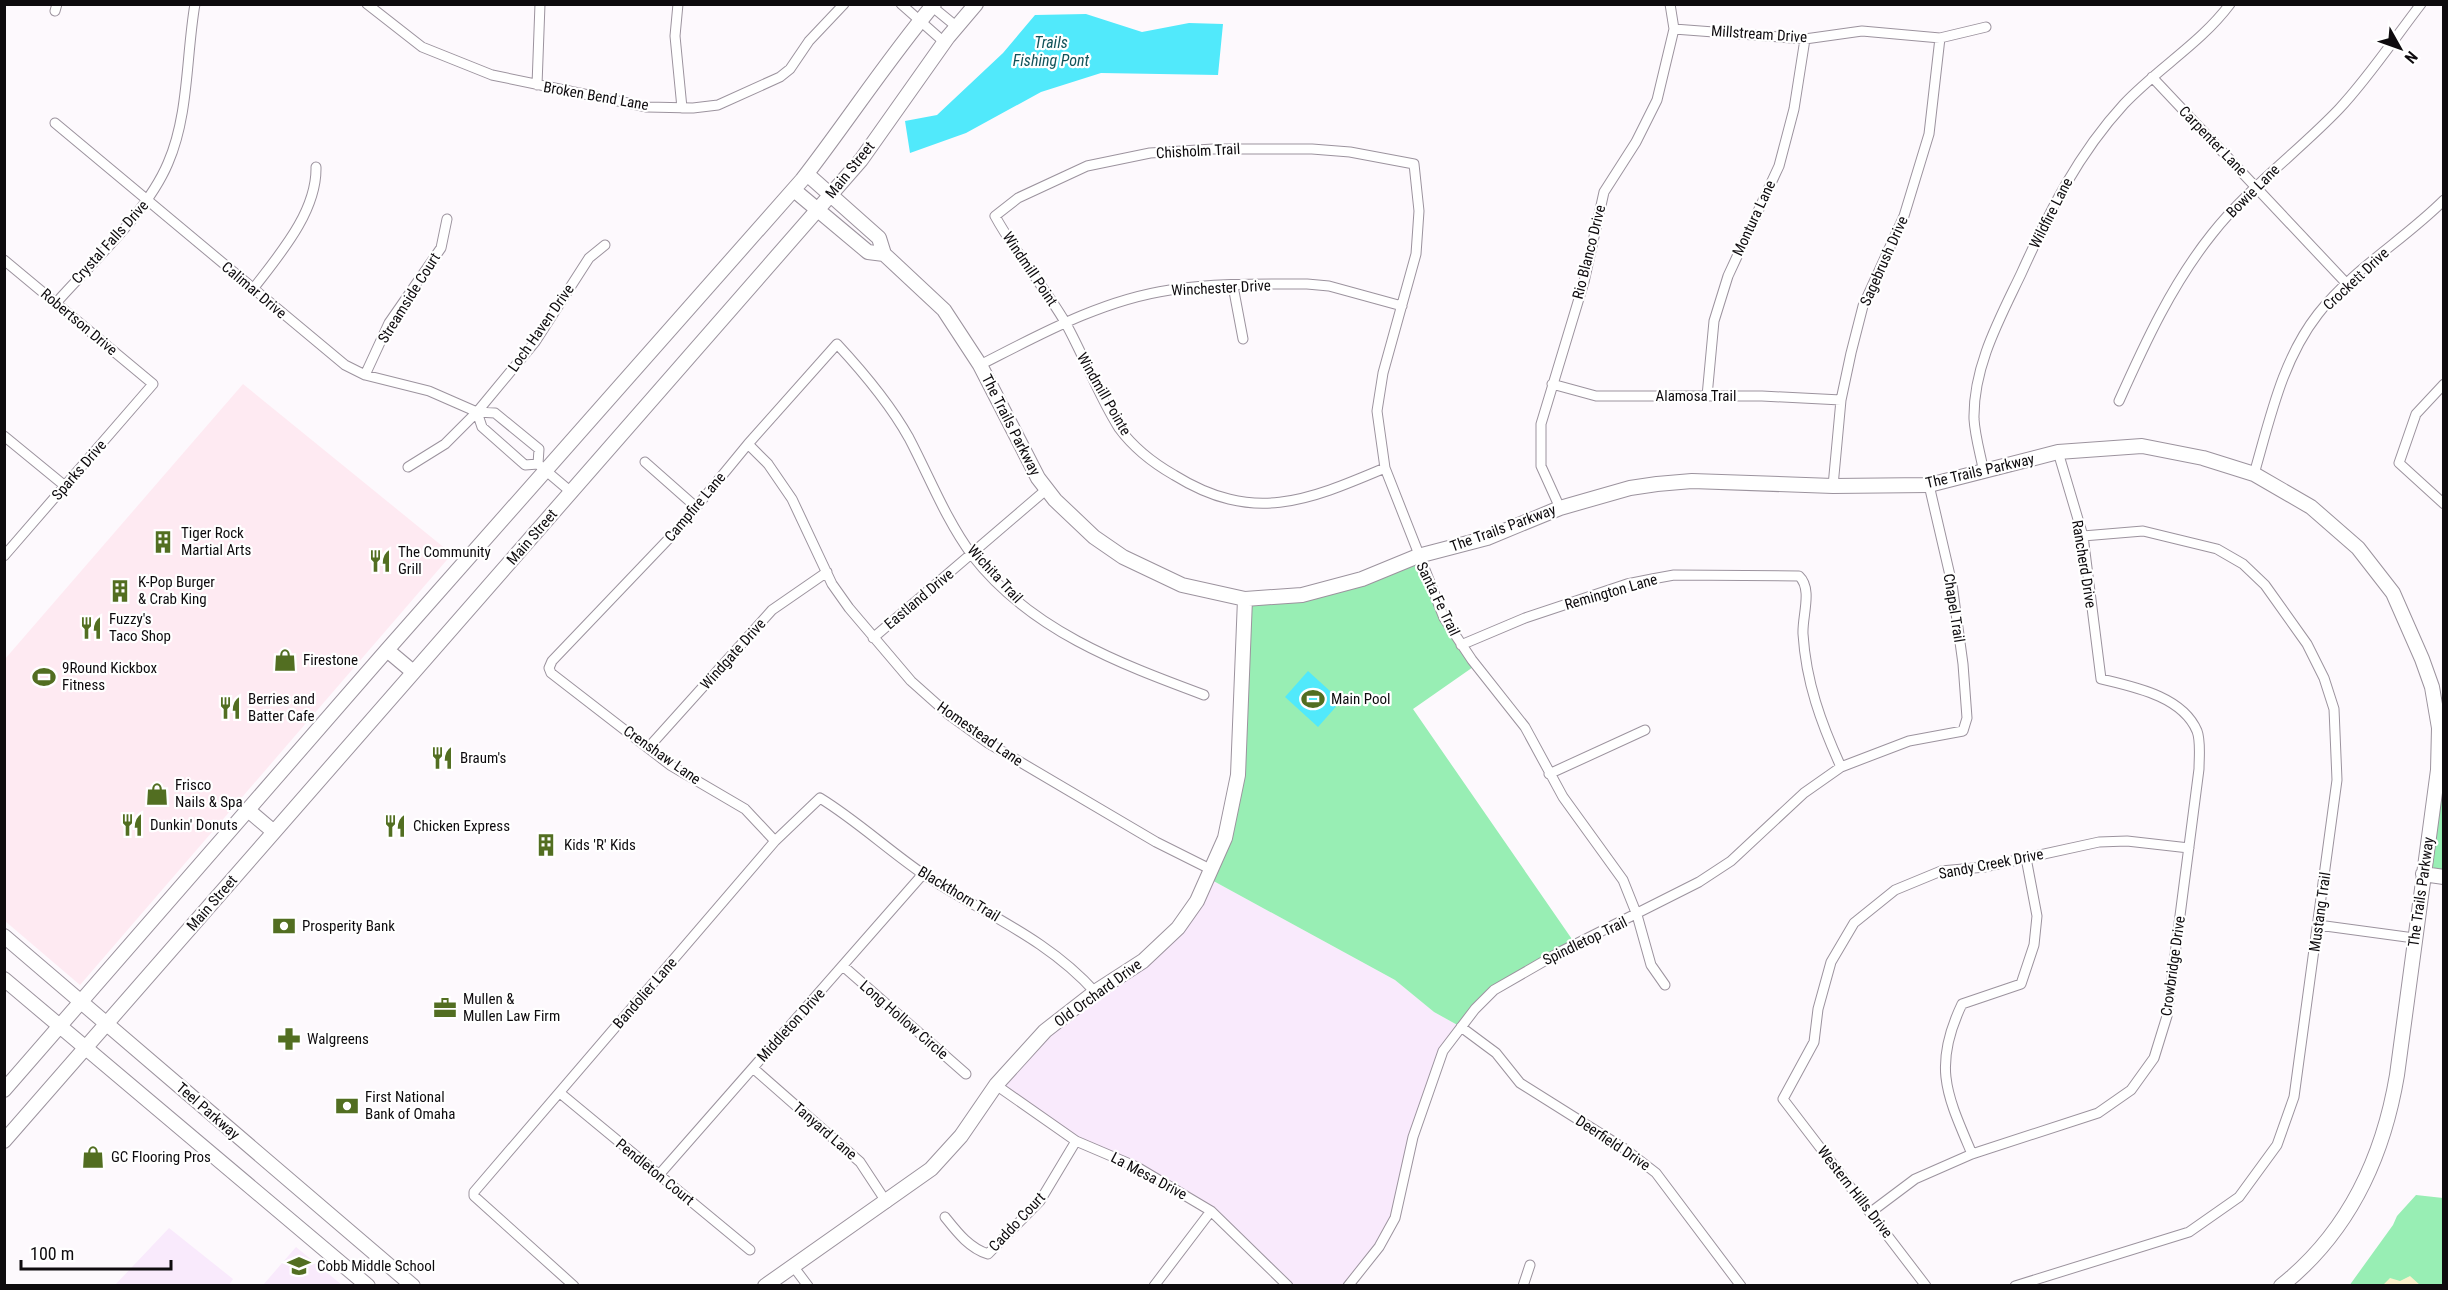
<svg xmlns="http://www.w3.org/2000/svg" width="2448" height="1290" viewBox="0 0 2448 1290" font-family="'Roboto Condensed',sans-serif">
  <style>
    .commercial { fill: #feeaf2 }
    .built { fill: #f9eafc }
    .green { fill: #98eeb4 }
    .sand { fill: #fbf1cb }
    .water { fill: #51e9fb }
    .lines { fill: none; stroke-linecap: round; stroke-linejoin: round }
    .street-casing { stroke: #9c939e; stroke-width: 11 }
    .secondary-casing { stroke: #9c939e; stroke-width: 16 }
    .street { stroke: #fff; stroke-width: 9 }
    .secondary { stroke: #fff; stroke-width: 14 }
    .labels { text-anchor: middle; stroke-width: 4.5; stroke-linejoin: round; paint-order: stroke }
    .street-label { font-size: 15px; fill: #0e0b0e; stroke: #fff }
    .poi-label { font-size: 15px; fill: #0e0b0e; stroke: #fff; text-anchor: start }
    .water-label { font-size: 16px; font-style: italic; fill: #12535a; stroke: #fff }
  </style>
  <rect width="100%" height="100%" fill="#fdf9fd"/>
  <path class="commercial" d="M243 384 452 554 80 985 5 921V659Z"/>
  <path class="built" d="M1208 878 1395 980 1434 1012 1461 1027 1443 1051 1425 1100 1395 1218 1348 1285H1288L1211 1211 1168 1183 1076 1141 996 1085 1045 1031 1178 928Z
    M169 1228 233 1279 229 1285H115Z
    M296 1247 342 1285H263Z"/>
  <path class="green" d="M1418 556 1444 618 1476 665 1413 709 1576 945 1494 990 1461 1027 1434 1012 1395 980 1208 878 1234 804 1245 599 1299 596Z
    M2443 737V876L2423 874Z
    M2416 1195 2443 1198V1285L2349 1286 2393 1225 2397 1216Z"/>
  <path class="sand" d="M2410 1276 2420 1285H2383L2390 1278 2400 1281Z"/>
  <path class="water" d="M1086 14 1142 32 1189 23 1223 24 1218 75 1101 73 1041 92 966 133 910 153 905 121 937 115 1003 53 1035 15Z
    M1308 671 1341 701 1318 727 1285 697Z"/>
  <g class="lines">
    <g class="street-casing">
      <path id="street" d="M367 4 422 47 492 75 647 107 693 108 718 105 780 77 790 69 809 41 844 4
        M678 4 675 36 682 108
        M901 4 944 42
        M929 4 957 27
        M55 11 57 4
        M1674 29 1805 39 1862 31 1940 38 1986 27
        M2152 77 2347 284
        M537 85 540 4
        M55 123 345 365 365 375 429 391 477 412 495 413 539 449 538 464
        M4 260 153 384 4 556
        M1233 286 1243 339
        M253 289C279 255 317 212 316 167
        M56 303C93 261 147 213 168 163 189 115 186 56 195 4
        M980 365C1041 334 1102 300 1170 290 1215 283 1262 284 1307 284L1329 286 1402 306
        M365 375 389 323 441 248 447 219
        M1552 384 1596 396H1762L1841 400
        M2444 384 2416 414 2399 463 2444 504
        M1707 396 1714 321 1728 276 1779 166 1794 109 1805 39
        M2119 401C2145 343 2172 284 2212 234 2249 187 2298 152 2339 109 2369 77 2394 39 2421 4
        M477 412 482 427 525 465 538 464 571 492
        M4 436 65 486
        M748 444 768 464 792 499 832 584 849 608 911 681 948 714 988 743 1156 842 1212 870
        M645 462 696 507
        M408 467 445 444 477 412 535 342 589 258 605 245
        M1385 468C1307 501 1253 524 1174 475 1153 463 1133 447 1119 428 1098 395 1084 356 1065 322 1044 286 1015 253 995 216L1018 198 1087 166 1150 153 1213 149H1312L1350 152 1414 164 1419 211 1416 254 1383 373 1377 411 1385 468 1444 618 1472 660 1525 727 1563 797 1623 880 1637 915 1651 965 1665 985
        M1984 473C1981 456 1975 437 1974 419 1973 367 1999 320 2021 274 2049 212 2078 154 2124 104 2158 68 2201 43 2230 4
        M2254 474C2270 419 2282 360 2318 314 2353 269 2404 240 2444 200
        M1833 486 1841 400 1851 353 1863 306 1904 216 1929 134 1940 38
        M1560 508 1541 466V424L1584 282 1604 192 1636 142 1657 100 1674 29 1670 4
        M873 638 1047 489
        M1461 645 1525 618 1627 584 1652 579 1674 575 1799 576C1813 589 1802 616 1803 634 1806 682 1821 723 1841 767
        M648 748 772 610 827 572
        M1549 774 1645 730
        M775 841 745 809 670 765 551 673 549 668 552 661 679 528 748 444 837 344C863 372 890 404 909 438 929 476 946 520 972 555 1030 630 1118 663 1204 695
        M2318 925 2414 938
        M843 966 966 1074
        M1461 1027 1496 1053 1520 1083 1625 1149 1656 1173 1741 1286
        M753 1068 860 1162 887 1203
        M996 1085 1076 1141 1137 1167 1211 1211 1288 1286
        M560 1093 750 1250
        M1972 1154C1947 1095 1932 1067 1962 1004L2021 984 2034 945 2037 916 2026 858
        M658 1176 923 874
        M1871 1212 1915 1179 1972 1154 2098 1113 2131 1090 2154 1058 2167 1016 2199 769C2199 758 2201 741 2197 731 2182 696 2134 687 2101 679L2083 536 2058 452
        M945 1217C957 1232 969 1248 988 1254L1040 1201 1076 1141
        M793 1266 808 1286
        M574 1286 474 1196V1192L775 841 820 798C856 820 888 850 923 874 982 913 1047 938 1095 992
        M1154 1286 1211 1211
        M1348 1286 1379 1247 1395 1218 1413 1137 1443 1051 1475 1009 1494 990 1560 952 1699 882 1731 861 1804 793 1841 767 1909 741 1963 731 1967 718 1963 664 1952 584 1929 485
        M1523 1286 1530 1265
        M1926 1286 1783 1099 1814 1042 1818 1009 1831 962 1854 923 1895 890 1941 871 1985 867 2099 842 2127 841 2189 848
        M2015 1286 2189 1232 2239 1197 2277 1145 2294 1097 2337 780 2334 709 2324 678 2307 644 2265 585 2243 564 2217 549 2143 531 2083 536"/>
    </g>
    <g class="secondary-casing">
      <path id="secondary" d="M807 174 879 238 884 254 944 310 980 365 1038 478 1055 500 1094 537 1123 557 1182 585 1245 599 1302 595 1362 579 1418 556 1487 538 1560 508 1630 488 1657 484 1692 481 1833 486 1929 485 2058 452 2142 446 2203 458 2254 474 2311 507 2358 548 2393 593 2422 659 2432 687 2439 728 2438 770 2397 1075C2383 1158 2349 1232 2281 1286
        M794 190 868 252 884 254
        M387 650 412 671
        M248 810 274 832
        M2423 874 2444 877
        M4 936 413 1286
        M4 979 368 1286
        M4 1090 387 650 802 180C847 122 887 60 934 4
        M4 1141 861 160 948 37 976 4
        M765 1286 931 1169 961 1136 996 1085 1045 1031 1095 992 1143 961 1178 928 1197 901 1225 838 1238 775 1245 599"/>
    </g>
    <use href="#street" class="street"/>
    <use href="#secondary" class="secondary"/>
  </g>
  <defs>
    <g id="building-bare" transform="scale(1.8)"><path d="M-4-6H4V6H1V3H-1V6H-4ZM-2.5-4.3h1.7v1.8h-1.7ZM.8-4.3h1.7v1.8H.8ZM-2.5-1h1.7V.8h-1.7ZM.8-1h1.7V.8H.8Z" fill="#526e21" stroke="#fff" stroke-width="2.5" paint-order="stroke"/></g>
    <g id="restaurant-bare" transform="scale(1.8)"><path d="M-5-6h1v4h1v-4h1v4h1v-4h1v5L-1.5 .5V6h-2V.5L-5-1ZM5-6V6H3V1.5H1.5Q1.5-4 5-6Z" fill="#526e21" stroke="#fff" stroke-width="2.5" paint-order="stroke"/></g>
    <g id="shop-bare" transform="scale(1.8)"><path d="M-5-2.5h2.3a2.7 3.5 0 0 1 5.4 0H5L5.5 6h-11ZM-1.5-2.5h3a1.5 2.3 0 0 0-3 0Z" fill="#526e21" stroke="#fff" stroke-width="2.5" paint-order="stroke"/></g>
    <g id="stadium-bare" transform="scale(1.8)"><path d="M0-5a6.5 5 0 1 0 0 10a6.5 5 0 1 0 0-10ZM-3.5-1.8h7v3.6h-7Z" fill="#526e21" stroke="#fff" stroke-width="2.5" paint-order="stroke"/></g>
    <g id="bank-bare" transform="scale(1.8)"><path d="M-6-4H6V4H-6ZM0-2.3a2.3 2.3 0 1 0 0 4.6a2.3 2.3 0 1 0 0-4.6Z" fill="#526e21" stroke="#fff" stroke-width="2.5" paint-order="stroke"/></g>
    <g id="office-bare" transform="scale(1.8)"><path d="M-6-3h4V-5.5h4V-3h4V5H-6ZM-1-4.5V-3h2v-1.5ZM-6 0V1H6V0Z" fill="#526e21" stroke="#fff" stroke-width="2.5" paint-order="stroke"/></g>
    <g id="pharmacy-bare" transform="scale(1.8)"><path d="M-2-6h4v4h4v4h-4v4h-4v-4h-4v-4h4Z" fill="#526e21" stroke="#fff" stroke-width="2.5" paint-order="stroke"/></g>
    <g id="school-bare" transform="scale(1.8)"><path d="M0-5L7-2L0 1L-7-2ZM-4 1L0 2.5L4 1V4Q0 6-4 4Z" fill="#526e21" stroke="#fff" stroke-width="2.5" paint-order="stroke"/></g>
  </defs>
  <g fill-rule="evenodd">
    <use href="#building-bare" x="163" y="542"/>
    <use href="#restaurant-bare" x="380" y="561"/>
    <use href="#building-bare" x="120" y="591"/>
    <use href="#restaurant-bare" x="91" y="628"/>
    <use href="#shop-bare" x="285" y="660"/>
    <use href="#stadium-bare" x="44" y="677"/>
    <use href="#stadium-bare" x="1313" y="699"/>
    <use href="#restaurant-bare" x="230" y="708"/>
    <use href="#restaurant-bare" x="442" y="758"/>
    <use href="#shop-bare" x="157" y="794"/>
    <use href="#restaurant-bare" x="132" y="825"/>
    <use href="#restaurant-bare" x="395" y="826"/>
    <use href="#building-bare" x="546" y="845"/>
    <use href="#bank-bare" x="284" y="926"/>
    <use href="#office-bare" x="445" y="1008"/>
    <use href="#pharmacy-bare" x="289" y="1039"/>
    <use href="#bank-bare" x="347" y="1106"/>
    <use href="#shop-bare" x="93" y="1157"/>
    <use href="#school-bare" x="299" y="1266"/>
  </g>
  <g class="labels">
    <g class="street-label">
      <text transform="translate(1759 34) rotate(4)" y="5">Millstream Drive</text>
      <text transform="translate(596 96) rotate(10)" y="5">Broken Bend Lane</text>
      <text transform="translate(2213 141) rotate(46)" y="5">Carpenter Lane</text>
      <text transform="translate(1198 151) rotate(-3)" y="5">Chisholm Trail</text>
      <text transform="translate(850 170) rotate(-51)" y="5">Main Street</text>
      <text transform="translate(2253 191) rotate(-45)" y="5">Bowie Lane</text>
      <text transform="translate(2051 213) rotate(-63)" y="5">Wildfire Lane</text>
      <text transform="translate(1754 218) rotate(-65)" y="5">Montura Lane</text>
      <text transform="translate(110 242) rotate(-48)" y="5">Crystal Falls Drive</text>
      <text transform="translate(1589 252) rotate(-76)" y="5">Rio Blanco Drive</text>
      <text transform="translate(1884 261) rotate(-66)" y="5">Sagebrush Drive</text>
      <text transform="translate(1030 269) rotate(56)" y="5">Windmill Point</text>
      <text transform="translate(2356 279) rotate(-43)" y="5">Crockett Drive</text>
      <text transform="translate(1221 288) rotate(-3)" y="5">Winchester Drive</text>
      <text transform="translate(254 290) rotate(40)" y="5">Calimar Drive</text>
      <text transform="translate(409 298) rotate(-58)" y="5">Streamside Court</text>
      <text transform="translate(79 322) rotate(40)" y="5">Robertson Drive</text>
      <text transform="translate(541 328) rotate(-55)" y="5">Loch Haven Drive</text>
      <text transform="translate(1104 394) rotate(60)" y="5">Windmill Pointe</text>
      <text x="1696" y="401">Alamosa Trail</text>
      <text transform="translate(1011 425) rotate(63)" y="5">The Trails Parkway</text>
      <text transform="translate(79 470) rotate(-49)" y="5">Sparks Drive</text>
      <text transform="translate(1980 471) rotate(-13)" y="5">The Trails Parkway</text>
      <text transform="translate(695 507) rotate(-50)" y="5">Campfire Lane</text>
      <text transform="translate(1503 528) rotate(-20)" y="5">The Trails Parkway</text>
      <text transform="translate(532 537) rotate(-49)" y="5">Main Street</text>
      <text transform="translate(2084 564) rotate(81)" y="5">Rancherd Drive</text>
      <text transform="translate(995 574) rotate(47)" y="5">Wichita Trail</text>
      <text transform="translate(1611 592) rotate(-16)" y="5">Remington Lane</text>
      <text transform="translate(919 599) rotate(-40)" y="5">Eastland Drive</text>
      <text transform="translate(1438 599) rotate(64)" y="5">Santa Fe Trail</text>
      <text transform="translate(1954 608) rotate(81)" y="5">Chapel Trail</text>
      <text transform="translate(733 654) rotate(-48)" y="5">Windgate Drive</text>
      <text transform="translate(980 734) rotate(35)" y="5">Homestead Lane</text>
      <text transform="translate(662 755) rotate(35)" y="5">Crenshaw Lane</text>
      <text transform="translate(1991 864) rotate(-11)" y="5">Sandy Creek Drive</text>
      <text transform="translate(2421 892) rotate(-82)" y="5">The Trails Parkway</text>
      <text transform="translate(959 894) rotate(31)" y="5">Blackthorn Trail</text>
      <text transform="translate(212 903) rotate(-49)" y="5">Main Street</text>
      <text transform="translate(2320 912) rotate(-82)" y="5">Mustang Trail</text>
      <text transform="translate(1585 941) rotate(-26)" y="5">Spindletop Trail</text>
      <text transform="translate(2173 966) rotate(-82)" y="5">Crowbridge Drive</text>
      <text transform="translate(645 993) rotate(-49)" y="5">Bandolier Lane</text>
      <text transform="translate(1098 993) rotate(-36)" y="5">Old Orchard Drive</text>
      <text transform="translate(904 1020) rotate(41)" y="5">Long Hollow Circle</text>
      <text transform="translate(791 1025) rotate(-48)" y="5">Middleton Drive</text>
      <text transform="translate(208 1111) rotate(41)" y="5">Teel Parkway</text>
      <text transform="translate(825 1131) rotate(41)" y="5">Tanyard Lane</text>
      <text transform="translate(1613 1143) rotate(34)" y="5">Deerfield Drive</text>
      <text transform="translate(655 1172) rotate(39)" y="5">Pendleton Court</text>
      <text transform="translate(1149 1176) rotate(28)" y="5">La Mesa Drive</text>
      <text transform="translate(1855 1192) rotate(52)" y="5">Western Hills Drive</text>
      <text transform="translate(1017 1222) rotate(-47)" y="5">Caddo Court</text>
    </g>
    <g class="poi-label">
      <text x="181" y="538">Tiger Rock<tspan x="181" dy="17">Martial Arts</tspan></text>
      <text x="398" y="557">The Community<tspan x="398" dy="17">Grill</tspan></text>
      <text x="138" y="587">K-Pop Burger<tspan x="138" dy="17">&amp; Crab King</tspan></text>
      <text x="109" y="624">Fuzzy's<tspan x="109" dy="17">Taco Shop</tspan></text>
      <text x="303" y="665">Firestone</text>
      <text x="62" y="673">9Round Kickbox<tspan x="62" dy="17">Fitness</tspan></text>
      <text x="248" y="704">Berries and<tspan x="248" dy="17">Batter Cafe</tspan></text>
      <text x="1331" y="704">Main Pool</text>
      <text x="460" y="763">Braum's</text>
      <text x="175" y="790">Frisco<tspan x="175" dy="17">Nails &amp; Spa</tspan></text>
      <text x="150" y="830">Dunkin' Donuts</text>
      <text x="413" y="831">Chicken Express</text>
      <text x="564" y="850">Kids 'R' Kids</text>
      <text x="302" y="931">Prosperity Bank</text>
      <text x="463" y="1004">Mullen &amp;<tspan x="463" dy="17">Mullen Law Firm</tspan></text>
      <text x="307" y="1044">Walgreens</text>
      <text x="365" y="1102">First National<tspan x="365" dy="17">Bank of Omaha</tspan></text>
      <text x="111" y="1162">GC Flooring Pros</text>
      <text x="317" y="1271">Cobb Middle School</text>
    </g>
    <g class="water-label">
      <text x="1051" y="48">Trails<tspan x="1051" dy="18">Fishing Pont</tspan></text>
    </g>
  </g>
  <rect width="2448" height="1290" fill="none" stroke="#0e0b0e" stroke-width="12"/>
  <g transform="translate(2400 48) rotate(130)" stroke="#ffffff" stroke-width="4.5" paint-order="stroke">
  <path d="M0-4.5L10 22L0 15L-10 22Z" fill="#0e0b0e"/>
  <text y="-9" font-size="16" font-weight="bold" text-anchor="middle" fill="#0e0b0e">N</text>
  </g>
  <path d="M21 1260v9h150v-9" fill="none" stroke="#0e0b0e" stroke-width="3"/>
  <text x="30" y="1260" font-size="18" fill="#0e0b0e" stroke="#ffffff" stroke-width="4.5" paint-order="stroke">100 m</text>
</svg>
